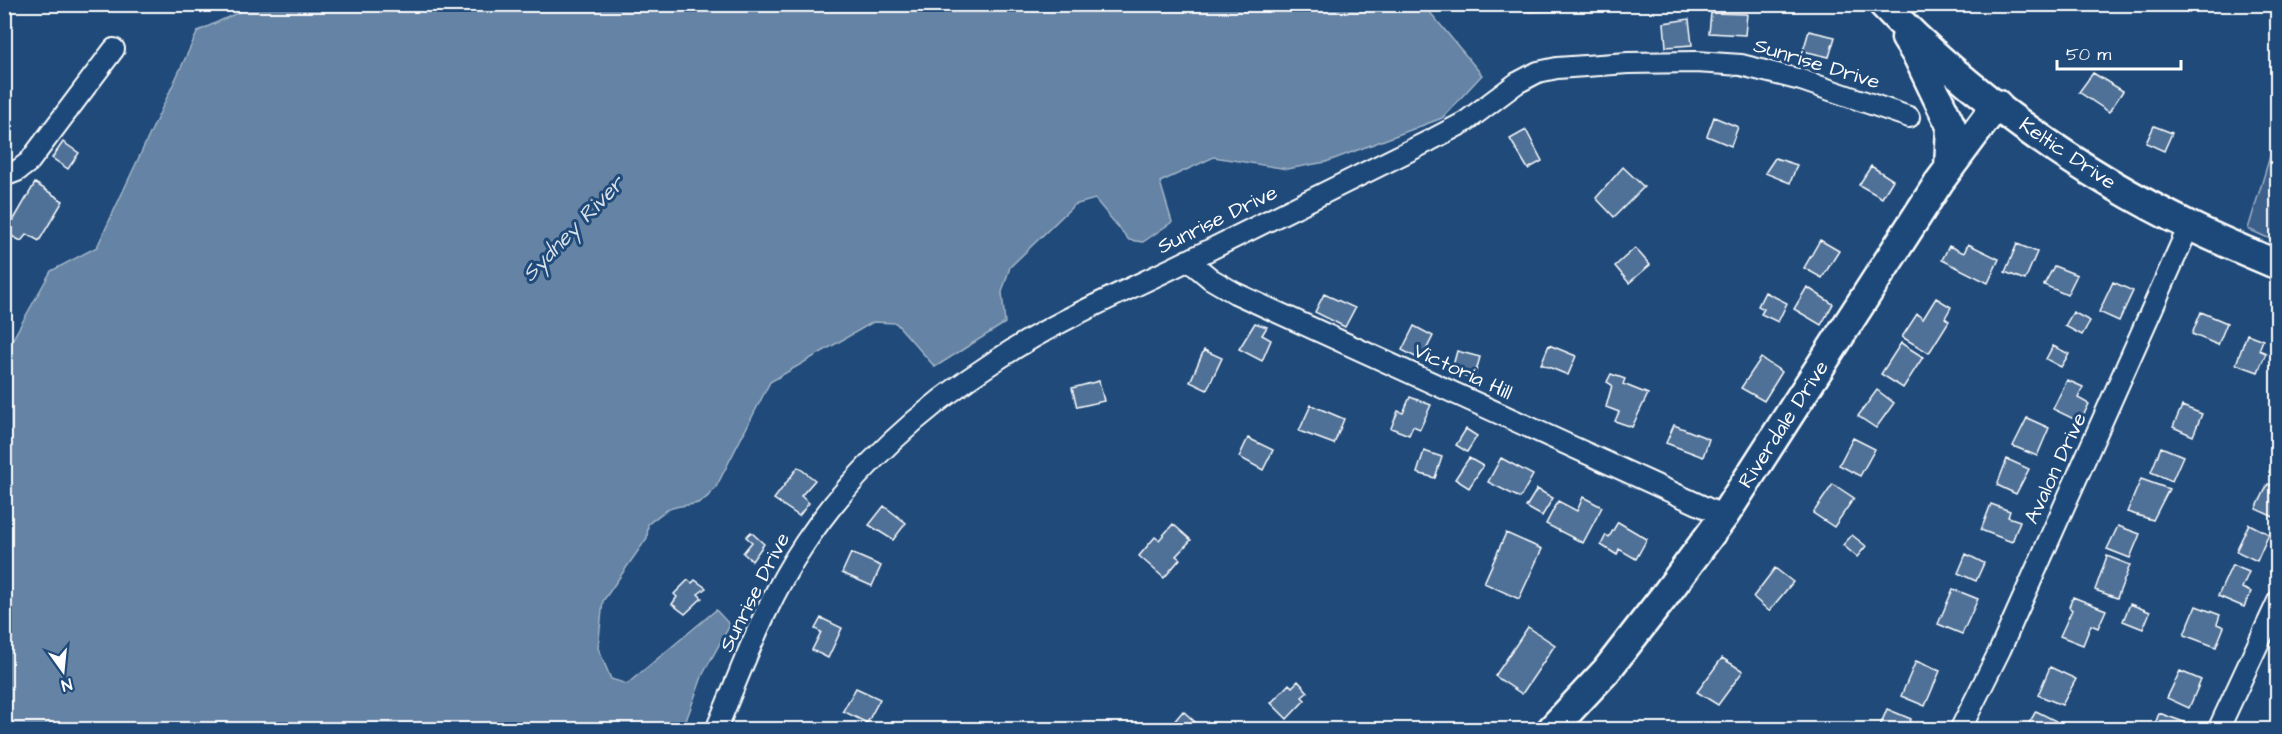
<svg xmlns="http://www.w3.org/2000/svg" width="2282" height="734" viewBox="0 0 2282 734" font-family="'Architects Daughter',sans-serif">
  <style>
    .green { fill: #3c618b; stroke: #9eb0c5; stroke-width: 1.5 }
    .water { fill: #6583a4; stroke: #a3b5c8; stroke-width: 1.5 }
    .building { fill: #507197; stroke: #fff; stroke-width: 1.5 }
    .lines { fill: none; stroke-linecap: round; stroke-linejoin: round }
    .street-casing { stroke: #fff; stroke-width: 24 }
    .secondary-casing { stroke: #fff; stroke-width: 33 }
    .street { stroke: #1f4a7a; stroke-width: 20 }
    .secondary { stroke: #1f4a7a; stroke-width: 28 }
    .labels { text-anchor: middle; stroke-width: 6; stroke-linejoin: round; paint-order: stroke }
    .street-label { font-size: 21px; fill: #fff; stroke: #1f4a7a }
    .water-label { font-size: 22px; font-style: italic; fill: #d8e0e8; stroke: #1f4a7a }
  </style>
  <rect width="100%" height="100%" fill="#1f4a7a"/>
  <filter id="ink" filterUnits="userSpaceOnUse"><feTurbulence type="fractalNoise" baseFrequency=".0167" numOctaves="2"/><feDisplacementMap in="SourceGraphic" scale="12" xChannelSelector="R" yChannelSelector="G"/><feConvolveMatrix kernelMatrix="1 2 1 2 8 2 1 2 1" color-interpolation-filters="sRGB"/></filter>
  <g filter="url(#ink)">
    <path class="green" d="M2277 133V242L2248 229Z"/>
    <path class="water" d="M254 5H1424L1482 75 1442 118 1326 162 1287 169 1214 157 1160 182 1172 222 1143 242 1129 240 1095 199 1074 205 1010 267 1002 292 1005 323 935 367 896 323 873 322 770 382 716 487C699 509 695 502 672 508 664 510 655 519 648 524L647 538 603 601 598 648 611 679 627 684 716 610 730 625 703 674 683 729H5V353L51 271 97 247 198 31Z
      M1503 5H1613L1605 8 1530 12Z"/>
    <path class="building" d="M1711 13 1747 14 1745 35 1709 33Z
      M1689 19 1692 45 1666 47 1664 23Z
      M1809 31 1835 37 1829 57 1803 51Z
      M2093 73 2123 91 2109 112 2079 92Z
      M1714 117 1738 127 1731 146 1707 136Z
      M2154 126 2172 133 2164 151 2146 143Z
      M1526 130 1542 161 1528 169 1510 139Z
      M63 142 79 153 68 169 52 158Z
      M1775 158 1797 165 1790 183 1765 173Z
      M1871 166 1893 180 1882 198 1859 185Z
      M1623 167 1644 187 1614 217 1596 198Z
      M35 183 63 201 39 241 27 234 21 241 6 233Z
      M1820 240 1839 251 1822 278 1804 268Z
      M1968 244 1999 259 1988 283 1942 260 1949 246 1964 253Z
      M2017 244 2037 252 2025 280 2005 272Z
      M1635 248 1650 265 1629 283 1615 266Z
      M2054 266 2077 275 2067 295 2044 285Z
      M2113 282 2133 291 2119 321 2099 312Z
      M1807 287 1833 304 1821 325 1794 309Z
      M1765 292 1787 303 1778 322 1761 314 1764 309 1758 306Z
      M1324 294 1355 308 1345 327 1315 312Z
      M1936 298 1951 307 1945 318 1949 321 1929 353 1902 337 1917 314 1923 319Z
      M2073 312 2090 321 2082 335 2065 326Z
      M2201 312 2227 323 2218 345 2192 334Z
      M1255 323 1267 327 1262 335 1271 340 1262 361 1239 349Z
      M1414 326 1433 336 1421 360 1402 350Z
      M2247 334 2263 340 2259 350 2266 353 2258 372 2236 364Z
      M1901 343 1923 357 1903 388 1881 374Z
      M1549 345 1576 356 1568 375 1541 364Z
      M2053 346 2069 354 2061 367 2046 359Z
      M1204 350 1222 358 1207 390 1190 382Z
      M1457 351 1480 357 1474 379 1451 373Z
      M1761 358 1782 372 1764 401 1741 388Z
      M1611 374 1625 379 1623 384 1648 394 1632 427 1615 421 1619 412 1606 407 1612 385 1607 382Z
      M2067 380 2083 387 2078 398 2089 404 2080 422 2053 409Z
      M1099 381 1104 401 1077 407 1072 388Z
      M1877 390 1894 403 1876 428 1858 416Z
      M1410 397 1431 405 1420 429 1413 426 1409 435 1391 428 1398 411 1403 413Z
      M1311 405 1344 419 1334 444 1299 431Z
      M2182 406 2202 414 2193 436 2173 427Z
      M2027 418 2049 428 2037 456 2013 446Z
      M1674 425 1709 439 1703 457 1666 443Z
      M1466 429 1477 436 1467 452 1456 445Z
      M1248 438 1273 450 1263 470 1239 457Z
      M1853 438 1875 449 1860 476 1839 465Z
      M2161 447 2183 456 2172 481 2151 472Z
      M1424 451 1442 457 1435 478 1417 473Z
      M2278 452V476L2269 472Z
      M1469 458 1483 466 1469 488 1455 479Z
      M1501 458 1533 475 1520 498 1488 482Z
      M2007 459 2029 469 2016 494 1997 485Z
      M798 467 815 480 801 496 809 503 799 516 774 499Z
      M2141 479 2169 489 2153 520 2127 512Z
      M1833 484 1854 498 1834 527 1813 513Z
      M2268 484 2278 488 2276 518 2256 509Z
      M1537 489 1553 498 1542 516 1526 507Z
      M1583 497 1602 507 1583 543 1546 524 1558 501 1577 511Z
      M1991 504 2010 511 2008 517 2020 521 2012 542 1981 530Z
      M884 506 906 523 893 540 869 525Z
      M1618 522 1647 539 1636 559 1619 549 1617 555 1601 545 1606 535 1609 537Z
      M1173 524 1191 540 1176 556 1180 559 1164 578 1139 556 1155 537 1159 540Z
      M2249 524 2269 534 2257 561 2236 551Z
      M2118 526 2140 534 2130 558 2107 549Z
      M751 532 764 544 752 561 743 553 752 542 746 537Z
      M1506 533 1542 549 1519 599 1484 583Z
      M1852 535 1866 546 1857 557 1843 545Z
      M851 553 881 566 872 586 842 573Z
      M1966 554 1984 563 1976 581 1958 573Z
      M2107 556 2130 565 2117 598 2095 590Z
      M2232 565 2249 572 2242 588 2251 592 2244 607 2218 596Z
      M1775 568 1793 582 1769 611 1753 597Z
      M688 580 692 583 695 580 706 588 698 594 702 598 685 614 672 604 677 597 674 594Z
      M1953 589 1978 599 1962 634 1938 624Z
      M2073 597 2106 610 2098 628 2091 625 2083 645 2060 636 2072 610 2069 607Z
      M2130 604 2150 612 2143 629 2123 621Z
      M2196 606 2220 615 2217 624 2224 627 2216 647 2184 635Z
      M821 618 842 628 828 658 812 650 821 632 815 629Z
      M1528 627 1555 645 1522 694 1495 676Z
      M1722 658 1743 671 1718 705 1697 692Z
      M1916 661 1940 671 1925 706 1901 696Z
      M2050 667 2076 679 2062 705 2038 695Z
      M2180 671 2201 680 2189 708 2167 698Z
      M1298 681 1308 692 1302 697 1305 700 1287 719 1271 703 1289 684 1292 687Z
      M856 688 880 699 867 723 843 711Z
      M1887 709 1911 719 1907 730H1888L1880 726Z
      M1183 711 1204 730H1167Z
      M2036 711 2056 721 2052 730H2025Z
      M2278 712V730H2269Z
      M2159 713 2184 722 2182 730H2153Z"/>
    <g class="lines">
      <g class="street-casing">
        <path id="street" d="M4 176 17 171 29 162 114 49
          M1188 260 1211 279 1235 293 1724 516
          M716 730C743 666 766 600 805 543 853 471 922 408 995 361 1055 321 1122 293 1187 261 1268 221 1348 181 1429 141L1465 122 1517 83 1538 72 1557 68 1628 63 1696 62 1741 65 1801 80 1909 117
          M1960 730 2000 650 2189 226
          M2218 730 2278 601"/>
      </g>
      <g class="secondary-casing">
        <path id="secondary" d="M1883 4C1967 93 2080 173 2190 226 2218 240 2248 252 2278 265
          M1906 38 1918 57 1951 126 1949 168
          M1551 730 1606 671 1666 594 1724 516 1939 182 1997 104"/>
      </g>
      <use href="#street" class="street"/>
      <use href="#secondary" class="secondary"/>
    </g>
  </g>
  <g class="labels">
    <g class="street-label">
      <text transform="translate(1817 63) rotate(17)" y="7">Sunrise Drive</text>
      <text transform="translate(2068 153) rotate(34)" y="7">Keltic Drive</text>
      <text transform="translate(1217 219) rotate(-26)" y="7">Sunrise Drive</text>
      <text transform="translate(1463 371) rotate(25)" y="7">Victoria Hill</text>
      <text transform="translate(1783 424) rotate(-57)" y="7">Riverdale Drive</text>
      <text transform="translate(2055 468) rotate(-65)" y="7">Avalon Drive</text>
      <text transform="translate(754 592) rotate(-63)" y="7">Sunrise Drive</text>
    </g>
    <g class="water-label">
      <text transform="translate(572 228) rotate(-46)" y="8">Sydney River</text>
    </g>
  </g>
  <rect width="2282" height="734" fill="none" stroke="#1f4a7a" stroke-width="24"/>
  <rect x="12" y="12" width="2258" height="710" fill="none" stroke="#fff" stroke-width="2" filter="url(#ink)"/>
  <g transform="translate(63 671) rotate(165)" stroke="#1f4a7a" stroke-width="4.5" paint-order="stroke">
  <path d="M0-4.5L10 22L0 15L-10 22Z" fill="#ffffff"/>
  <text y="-9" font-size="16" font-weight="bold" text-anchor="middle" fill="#ffffff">N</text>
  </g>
  <path d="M2057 60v9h124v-9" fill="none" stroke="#ffffff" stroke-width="3"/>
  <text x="2066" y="60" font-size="18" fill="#ffffff" stroke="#1f4a7a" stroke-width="4.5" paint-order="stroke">50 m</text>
</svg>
